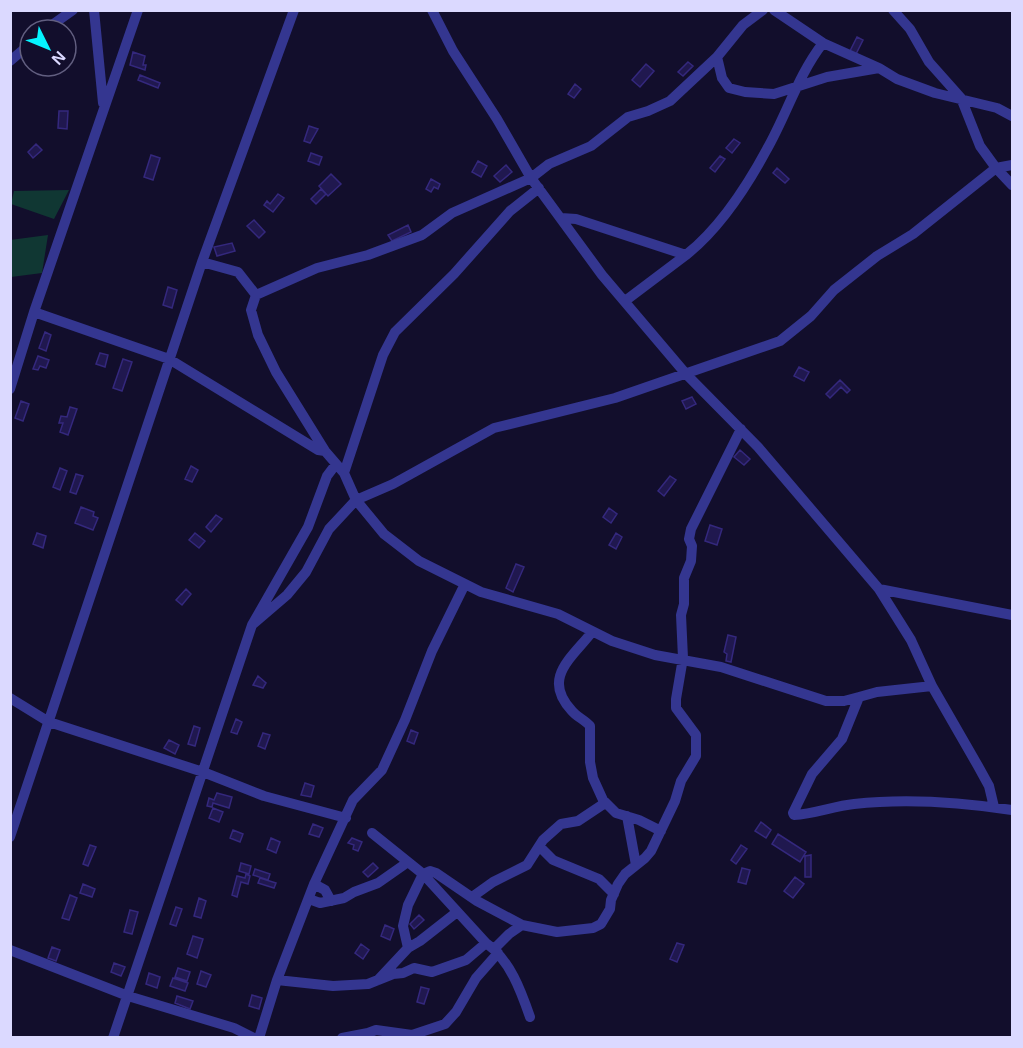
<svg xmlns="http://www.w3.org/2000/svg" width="1023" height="1048" viewBox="0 0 1023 1048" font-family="Helvetica,sans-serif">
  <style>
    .green { fill: #103733 }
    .building { fill: #20184f; stroke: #34287d; stroke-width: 1.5 }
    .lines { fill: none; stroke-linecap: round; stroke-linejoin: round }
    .minor { stroke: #343690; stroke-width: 10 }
  </style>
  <rect width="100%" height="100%" fill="#120e2c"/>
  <path class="green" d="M69 190 54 219 11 204 14 191Z
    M48 235 42 273 11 277 10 240Z"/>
  <path class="building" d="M857 37 863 40 855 56 849 53Z
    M133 52 145 56 143 65H146L145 70 130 65Z
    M688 62 693 66 683 76 678 72Z
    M646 64 654 71 640 87 632 80Z
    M140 75 160 83 158 88 138 80Z
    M575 84 581 89 574 98 568 94Z
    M59 111H68L67 129 58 128Z
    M309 126 318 129 310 143 304 141Z
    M734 139 740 143 732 153 726 148Z
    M36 144 42 150 33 158 28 152Z
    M311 153 322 157 319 165 308 161Z
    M151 155 160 158 153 180 144 177Z
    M720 156 725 159 715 172 710 168Z
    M478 161 487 166 481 177 472 172Z
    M506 165 512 172 500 182 494 176Z
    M777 168 789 179 785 183 773 173Z
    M331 174 341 184 328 196 319 186Z
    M431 179 440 184 438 189 434 187 431 192 426 189Z
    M321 189 326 194 316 204 311 199Z
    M278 194 284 198 273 212 264 205 267 201 270 204Z
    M254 220 265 232 259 238 247 226Z
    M408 225 411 232 392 241 388 235Z
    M232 243 235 251 217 256 214 247Z
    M168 287 177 290 172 308 163 305Z
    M45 332 51 335 46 351 39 348Z
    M100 353 108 355 105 367 96 364Z
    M38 356 49 360 46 368 40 366 38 370 33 369Z
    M123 359 132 362 122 391 113 388Z
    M799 367 809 372 804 381 794 376Z
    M840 380 850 390 847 393 841 387 830 398 826 394Z
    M692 397 696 404 686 409 682 401Z
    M21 401 29 404 23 421 15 418Z
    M70 407 77 409 68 435 60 432 63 423H59L61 416 67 417Z
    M740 450 750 459 744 465 734 457Z
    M191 466 198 470 192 482 185 479Z
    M60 468 67 471 60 490 53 487Z
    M76 474 83 476 76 494 70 492Z
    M670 476 676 480 664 496 658 491Z
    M81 507 94 512 93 516 98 518 93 530 75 523Z
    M609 508 617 514 611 523 603 517Z
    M216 515 222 519 211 532 206 527Z
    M710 525 722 529 717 545 705 541Z
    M37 533 46 536 43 548 33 544Z
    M195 533 205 541 199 548 189 540Z
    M616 533 622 537 616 549 609 545Z
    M516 564 524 567 513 592 506 588Z
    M186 589 191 594 182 605 176 600Z
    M728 635 736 637 731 662 726 661 727 654 724 652Z
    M258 676 266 683 263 688 253 685Z
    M236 719 242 722 237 734 231 732Z
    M194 726 200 728 195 746 188 744Z
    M411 730 418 733 414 744 407 741Z
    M263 733 270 735 265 749 258 746Z
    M169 740 179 745 175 754 164 748Z
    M305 783 314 786 311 797 301 795Z
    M217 793 232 797 229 808 213 803 212 807 207 806 209 798 214 800Z
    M213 808 223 812 219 822 209 818Z
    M761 822 771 830 766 838 755 831Z
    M313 824 323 828 319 837 309 834Z
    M233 830 243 834 240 842 230 838Z
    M778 834 806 852 800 862 772 844Z
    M271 838 280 842 276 853 267 849Z
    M352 838 362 842 358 851 353 849 354 845 348 843Z
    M90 845 96 847 88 866 83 864Z
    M741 845 747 849 736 864 731 860Z
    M811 855V877H805V856Z
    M241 863 251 866 249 874 239 871Z
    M373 863 378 868 368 877 363 872Z
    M742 868 750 870 746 884 738 882Z
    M255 869 270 874 268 880 253 875Z
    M246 874 250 876 248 884 241 882 237 897 232 895 237 876 245 878Z
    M795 877 804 884 793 898 784 891Z
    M260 878 276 883 274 888 258 883Z
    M83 884 95 889 92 897 80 893Z
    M70 895 77 898 69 920 62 918Z
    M199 898 206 901 201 918 194 916Z
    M176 907 182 909 176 926 170 924Z
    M130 910 138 912 132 934 124 932Z
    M419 915 424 920 414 929 410 924Z
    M385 925 394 929 390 940 381 936Z
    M193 936 203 939 197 958 187 954Z
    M677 943 684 945 677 962 670 959Z
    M361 944 369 950 363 959 355 953Z
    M52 947 60 950 56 961 48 958Z
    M114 963 125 967 121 976 111 972Z
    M178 968 190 972 187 981 175 977Z
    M201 971 211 975 206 987 197 984Z
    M149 973 160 977 157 988 146 984Z
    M173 978 188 983 185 991 170 986Z
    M421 987 429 989 424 1004 417 1002Z
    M252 995 262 998 259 1009 249 1006Z
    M177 996 193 1001 190 1009 175 1003Z"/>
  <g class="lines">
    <path class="minor" d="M94 10 103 103
      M432 10 453 51 497 119 531 178 602 275 686 374 758 447 879 589 911 640 932 686 978 766 989 786 994 807
      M763 10 743 25 717 57 670 101 648 111 628 117 591 146 549 164 531 178 452 213 422 235 368 255 317 268 256 295 251 310 258 335 276 372 325 451 344 473 356 500 384 534 419 561 481 592 558 614 612 641 655 655 721 667 826 701H844L859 697 842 739 812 774 793 813 794 815C814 814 834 806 854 804 907 798 960 802 1012 810
      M774 10 823 43 879 68 897 79 935 93 997 108 1012 116
      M893 10 910 29 929 62 961 98 980 146 996 168 1012 185
      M45 30 73 10
      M717 57 722 78 729 88 745 92 774 94 827 77 879 68
      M10 61 30 44
      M561 218 576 219 686 255C720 228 746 188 767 149 787 114 798 75 823 43
      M202 262 238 272 256 295
      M625 301 686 255
      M34 312 169 359 318 450 325 451
      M10 389 34 312 138 10
      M344 473 383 355 395 332 454 274 510 211 539 188
      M879 589 1012 615
      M252 625 287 595 306 572 329 529 356 500 393 484 494 428 615 398 780 341 811 316 834 290 877 256 913 234 996 168 1012 165
      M592 632C572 658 541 678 572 711 577 717 585 720 590 726V762L593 778 603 800 616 813 639 820 661 831
      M859 697 877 692 932 686
      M10 698 49 722 203 772 264 796 346 818
      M627 816 636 865
      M372 833 423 874 486 943C510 960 521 991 530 1017
      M10 837 202 262 294 10
      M540 847 553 860 599 879 614 894
      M314 884 325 890 331 901
      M472 897 493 882 527 865 543 840 561 824 578 821 605 803
      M309 899 320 903 344 898 354 892 378 883 408 862
      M408 948 420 941 457 912
      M494 949 509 934 522 925
      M10 950 128 996 234 1028 254 1038
      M277 980 333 986 368 984 393 974 403 973 414 968 432 972 466 960 486 943
      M378 980 408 948 403 926 408 905 423 874 430 871 436 873 477 901 522 925 557 932 593 928 601 924 610 909 611 900 618 884 625 874 645 858 651 851 675 801 681 781 696 756V735L676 708V699L683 658 681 615 684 604V578L691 561 692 546 689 539 691 529 741 429
      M113 1038 252 625 308 527 327 476 336 464
      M259 1038 277 980 314 884 353 800 382 770 405 720 432 651 465 584
      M342 1038 368 1033
      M366 1038 368 1033 376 1030 412 1035 445 1024 456 1012 476 978 498 953"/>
  </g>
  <rect width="1023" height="1048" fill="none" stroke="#dbd9ff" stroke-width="24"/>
  <g transform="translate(48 48) rotate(133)"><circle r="28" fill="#120e2c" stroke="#625f80" stroke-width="1.5"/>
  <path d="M0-4.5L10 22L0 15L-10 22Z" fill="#05f3ff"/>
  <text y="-9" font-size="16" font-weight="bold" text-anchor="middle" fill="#dbd9ff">N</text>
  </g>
</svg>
